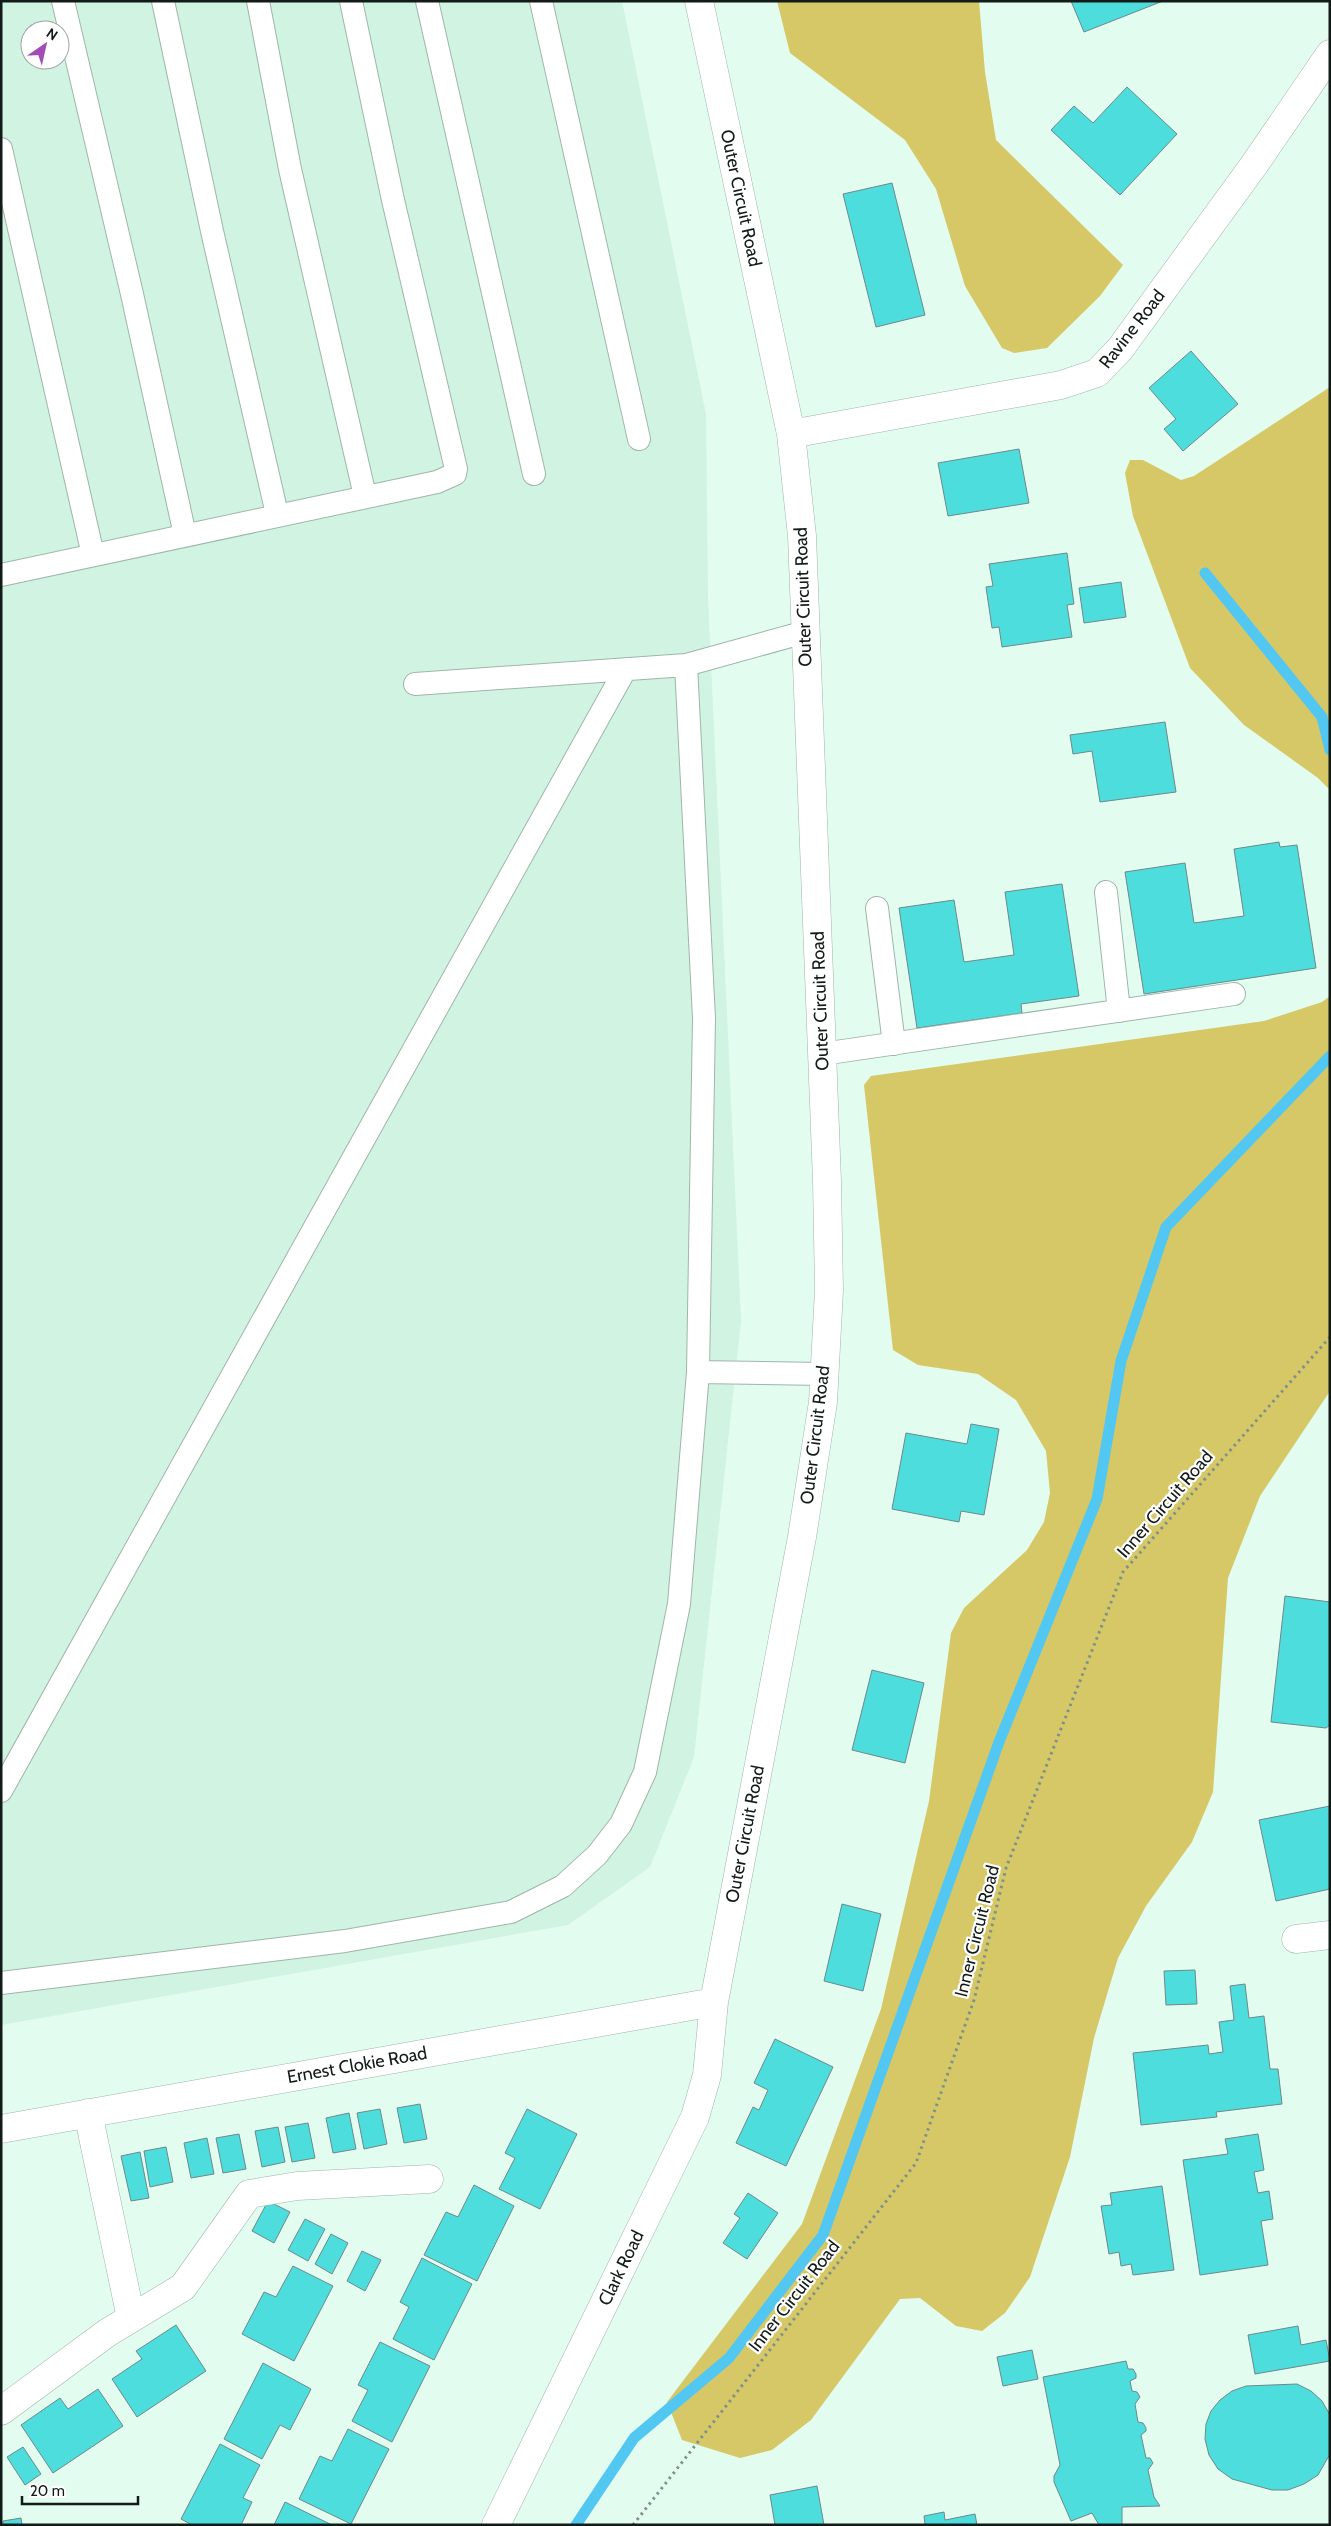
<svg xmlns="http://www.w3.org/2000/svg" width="1331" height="2526" viewBox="0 0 1331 2526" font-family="Cabin,sans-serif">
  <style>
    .built { fill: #d1f3e2; fill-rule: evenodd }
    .forest { fill: #d6c867 }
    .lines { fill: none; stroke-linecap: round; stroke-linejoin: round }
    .stream { stroke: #52c7f2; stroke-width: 11 }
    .building { fill: #4edddd; stroke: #6d8989 }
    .lane-casing { stroke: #9eb6aa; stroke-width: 24 }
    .street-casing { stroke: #9eb6aa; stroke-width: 29 }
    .path { stroke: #7f9188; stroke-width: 3; stroke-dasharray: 2.5 4; stroke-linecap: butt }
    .lane { stroke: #fff; stroke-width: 22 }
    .street { stroke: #fff; stroke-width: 28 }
    .labels { text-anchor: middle; stroke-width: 4.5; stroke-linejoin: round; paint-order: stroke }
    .street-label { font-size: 18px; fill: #121b17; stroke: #fff }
  </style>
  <rect width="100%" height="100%" fill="#e2fcef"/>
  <path class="built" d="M1 1H622L706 414 708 598 741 1321 694 1757 650 1867 568 1925 1 2025ZM30 30H60V60H30Z"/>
  <path class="forest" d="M777 1H979L985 72 996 140 1123 265 1100 296 1047 348 1014 353 1002 348 965 286 936 189 905 140 790 53Z
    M1330 387V790L1318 778 1244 725 1190 668 1133 516 1125 473 1130 460H1143L1181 480 1194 476Z
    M1330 996V1391L1260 1496 1228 1578 1213 1792 1192 1842 1146 1906 1118 1958 1094 2038 1070 2157 1030 2277 1005 2313 982 2331 956 2326 920 2298 900 2299 811 2420 772 2450 740 2458 682 2440 667 2402 802 2224 881 2009 929 1801 951 1633 964 1608 1027 1550 1044 1522 1050 1493 1046 1451 1016 1400 978 1374 918 1365 893 1350 864 1085 871 1076 1264 1021 1322 1002Z"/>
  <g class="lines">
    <path class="stream" d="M1205 573 1322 717 1330 750
      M576 2525 634 2438 729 2358 823 2235 999 1742 1097 1499 1121 1361 1166 1227 1330 1056"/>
  </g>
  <path class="building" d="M1071 1H1163L1084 32Z
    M1127 87 1177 134 1120 195 1051 130 1074 106 1093 123Z
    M892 183 925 315 876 327 843 194Z
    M1191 351 1238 404 1183 451 1164 429 1176 419 1149 388Z
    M1019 449 1029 503 948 516 938 463Z
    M1067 553 1074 604 1067 605 1072 637 1002 647 999 627 992 628 986 587 993 586 989 564Z
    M1121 582 1126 617 1084 623 1079 588Z
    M1165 722 1176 792 1100 802 1092 751 1073 754 1070 735Z
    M1279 842 1280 847 1297 845 1316 968 1144 994 1125 872 1185 863 1194 923 1244 916 1234 849Z
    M1062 884 1079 996 1021 1004 1022 1013 917 1028 899 908 954 900 964 962 1014 955 1005 892Z
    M971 1424 999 1429 984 1515 961 1511 959 1522 892 1509 906 1433 967 1444Z
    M1285 1596 1330 1602V1725L1326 1728 1271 1722Z
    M872 1670 924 1683 905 1763 852 1750Z
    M1330 1806V1889L1276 1901 1259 1820Z
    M842 1904 881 1914 863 1991 824 1981Z
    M1195 1970 1197 2004 1166 2005 1164 1971Z
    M1245 1984 1249 2018 1264 2016 1270 2069H1278L1282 2104 1216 2112 1217 2117 1141 2125 1133 2053 1208 2045 1209 2054 1223 2052 1219 2022 1234 2020 1230 1986Z
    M775 2039 833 2067 786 2166 736 2143 753 2107 759 2110 768 2090 754 2083Z
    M420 2104 427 2139 404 2143 397 2108Z
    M380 2109 387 2144 364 2149 357 2113Z
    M527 2109 577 2134 540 2209 499 2189 515 2158 505 2153Z
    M349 2113 356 2149 333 2153 326 2118Z
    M308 2123 315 2158 292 2162 285 2127Z
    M278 2127 285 2162 262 2167 255 2131Z
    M239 2134 246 2169 223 2173 216 2138Z
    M1258 2134 1264 2170 1254 2172 1258 2193 1269 2191 1273 2219 1261 2221 1268 2265 1200 2275 1183 2160 1228 2154 1225 2139Z
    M207 2138 214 2174 191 2178 184 2143Z
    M166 2147 173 2182 150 2187 144 2151Z
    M140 2152 149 2198 131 2201 121 2156Z
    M474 2185 514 2206 477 2281 424 2255 446 2212 458 2217Z
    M1162 2186 1174 2270 1133 2275 1131 2264 1121 2266 1119 2252 1109 2254 1101 2206 1112 2205 1110 2193Z
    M748 2193 778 2213 747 2259 723 2243 740 2218 734 2214Z
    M268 2201 290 2212 274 2243 252 2231Z
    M305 2219 325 2229 308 2261 288 2250Z
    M331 2234 348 2243 332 2274 315 2264Z
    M362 2251 381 2260 365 2291 347 2281Z
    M422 2258 472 2284 434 2360 393 2339 409 2307 400 2302Z
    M293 2266 333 2286 294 2361 242 2334 264 2292 276 2297Z
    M176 2325 206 2371 137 2417 112 2379 142 2359 136 2351Z
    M1298 2326 1301 2345 1326 2340 1330 2361 1255 2374 1248 2335Z
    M380 2342 430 2366 392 2442 352 2421 368 2390 358 2385Z
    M1032 2350 1038 2379 1003 2386 997 2357Z
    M1126 2361 1128 2369H1133L1136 2374V2378L1130 2381 1132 2391 1137 2392 1140 2397 1135 2404 1138 2422 1143 2423 1146 2428V2431L1141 2435 1146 2458H1150L1153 2463 1148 2470 1154 2497 1160 2506 1122 2507V2525H1099L1092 2513 1071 2521 1054 2482V2476L1060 2465 1043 2377Z
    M263 2363 311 2389 290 2430 280 2425 262 2459 224 2439Z
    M1297 2384 1311 2391 1322 2401 1330 2415V2454L1318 2475 1304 2484 1288 2490H1272L1232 2479 1218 2469 1209 2455 1205 2439 1206 2424 1211 2411 1220 2400 1232 2391 1246 2386Z
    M98 2389 123 2426 53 2473 21 2425 60 2398 68 2409Z
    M348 2429 389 2449 351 2524 299 2499 320 2456 332 2461Z
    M220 2444 260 2465 243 2498 252 2502 241 2525H192L181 2519Z
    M23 2447 41 2474 25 2485 7 2457Z
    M817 2486 824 2525H775L770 2495Z
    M285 2502 332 2525H274Z
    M944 2512 945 2520 975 2514 977 2525H922L925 2524 924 2516Z
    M21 2518 22 2525H3V2521Z"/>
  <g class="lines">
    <g class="lane-casing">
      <path id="lane" d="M63 1 132 294 185 535
        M163 1 212 231 277 514
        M258 1 290 169 365 496
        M427 1 534 474
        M541 1 639 439
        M1 149 93 555
        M1 575 437 482 455 474 456 469 393 200 351 1
        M415 684 686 665 805 632
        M1106 892 1119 1011
        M877 908 894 1044
        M822 1054 1234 994
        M698 1372 824 1374
        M1 1791 625 670
        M1 1983 345 1941 511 1912 563 1886 597 1855 621 1824 645 1772 679 1604 698 1372 704 1018 686 665"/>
    </g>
    <g class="street-casing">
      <path id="street" d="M791 434 1061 385 1097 373 1120 349 1254 165 1330 54
        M1296 1939 1330 1935
        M88 2113 131 2318
        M1 2129 714 2002
        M1 2411 107 2333 183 2287 249 2194 297 2186 429 2179
        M496 2525 695 2117 707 2075 714 2002 802 1537 823 1402 829 1290 827 1181 802 536 791 434 699 1"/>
    </g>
    <path class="path" d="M633 2525 916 2163 974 2000 1006 1868 1123 1572 1330 1337"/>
    <use href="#lane" class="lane"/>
    <use href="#street" class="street"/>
  </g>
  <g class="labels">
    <g class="street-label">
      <text transform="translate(741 198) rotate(78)" y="6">Outer Circuit Road</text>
      <text transform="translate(1132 329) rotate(-52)" y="6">Ravine Road</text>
      <text transform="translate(803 597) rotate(-92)" y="6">Outer Circuit Road</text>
      <text transform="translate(820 1001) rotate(-92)" y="6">Outer Circuit Road</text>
      <text transform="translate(815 1435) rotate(-83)" y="6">Outer Circuit Road</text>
      <text transform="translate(1165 1504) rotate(-49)" y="6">Inner Circuit Road</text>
      <text transform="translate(745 1834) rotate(-79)" y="6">Outer Circuit Road</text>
      <text transform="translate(977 1931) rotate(-76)" y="6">Inner Circuit Road</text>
      <text transform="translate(357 2065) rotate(-10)" y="6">Ernest Clokie Road</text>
      <text transform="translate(621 2268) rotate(-64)" y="6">Clark Road</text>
      <text transform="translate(794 2296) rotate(-52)" y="6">Inner Circuit Road</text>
    </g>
  </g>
  <rect width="1331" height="2526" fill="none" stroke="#121b17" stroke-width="5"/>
  <g transform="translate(45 45) rotate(34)"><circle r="24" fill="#ffffff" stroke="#a0a4a2"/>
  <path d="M0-4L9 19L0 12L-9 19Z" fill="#a24cb9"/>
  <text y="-8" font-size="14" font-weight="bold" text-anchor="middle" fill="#121b17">N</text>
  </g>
  <path d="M22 2496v8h116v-8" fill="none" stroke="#121b17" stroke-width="2.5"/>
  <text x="30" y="2496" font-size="15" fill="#121b17" stroke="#ffffff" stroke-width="4" paint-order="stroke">20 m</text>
</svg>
